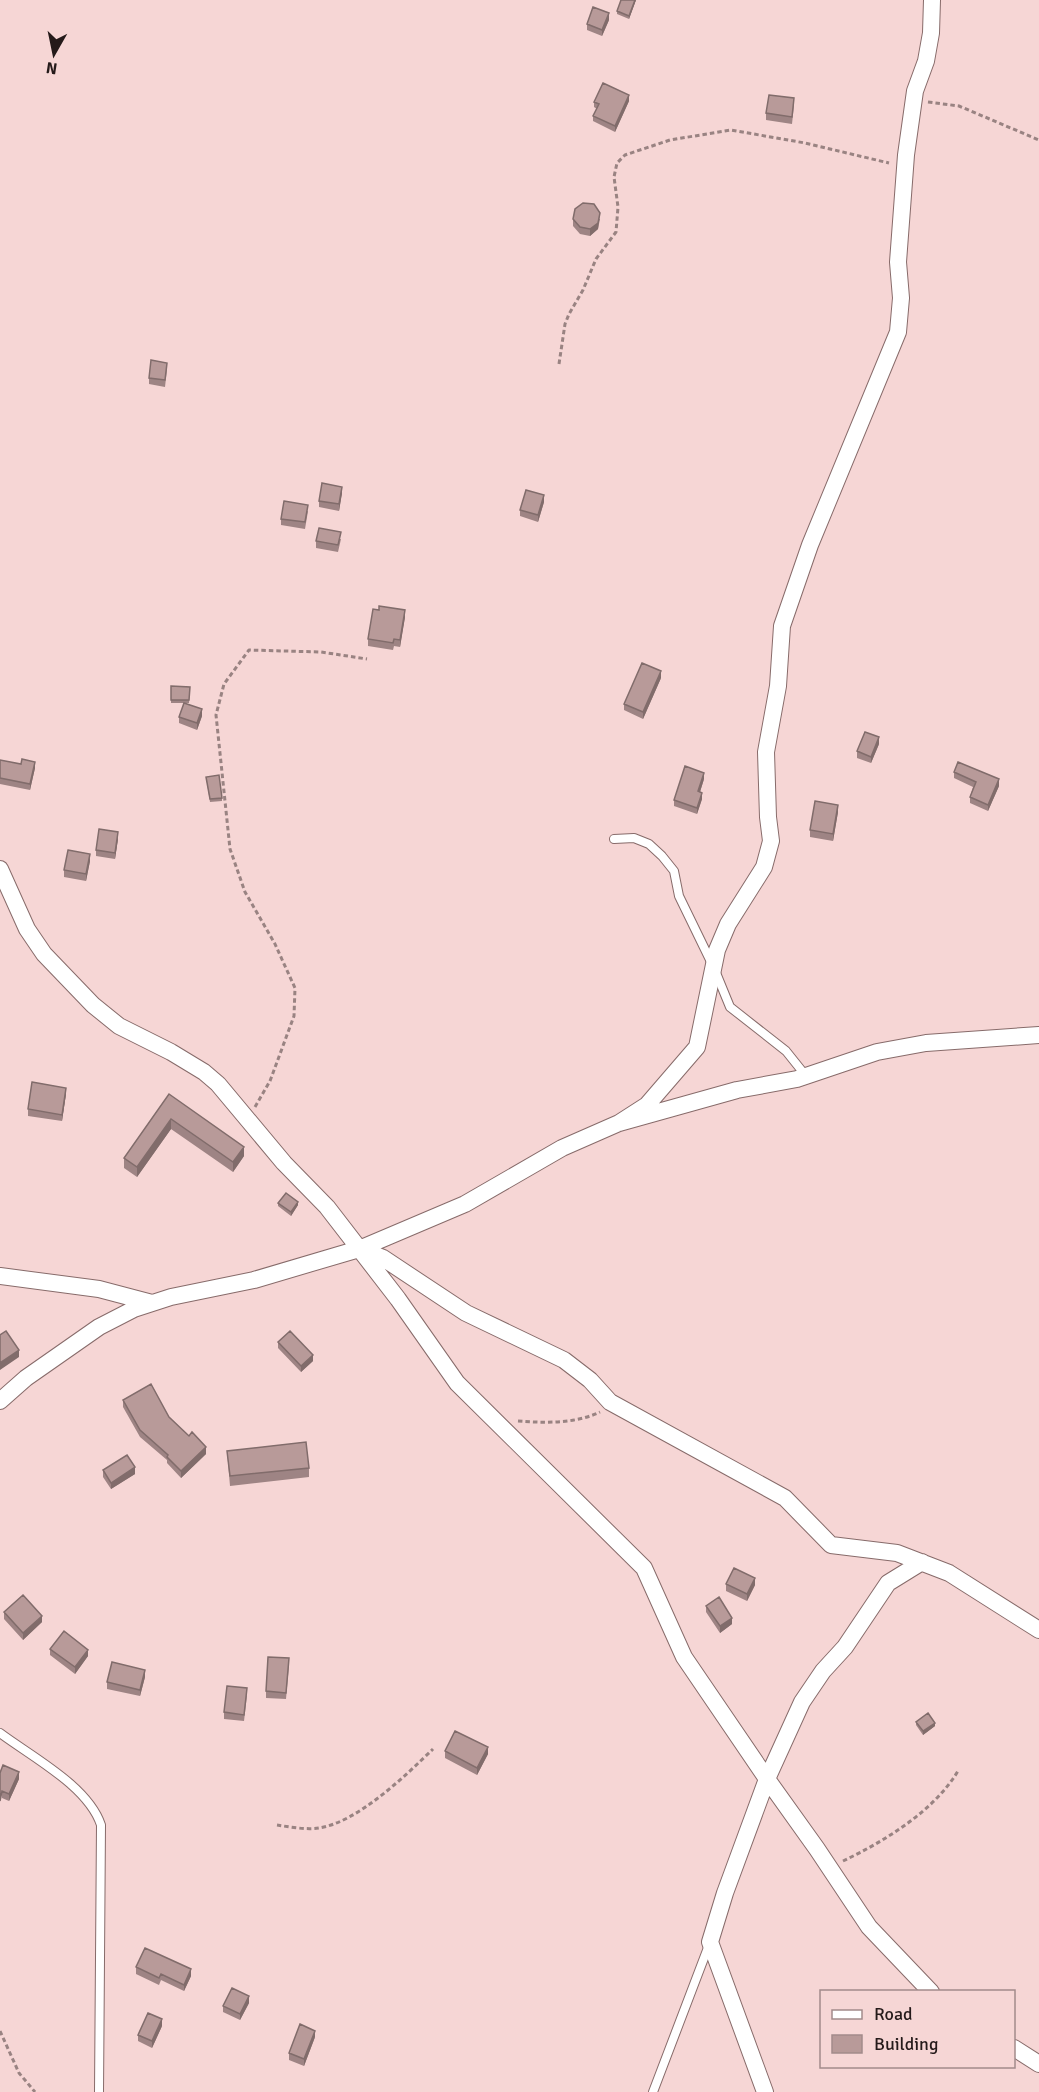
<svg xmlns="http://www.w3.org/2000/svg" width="1039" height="2092" viewBox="0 0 1039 2092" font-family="Signika,sans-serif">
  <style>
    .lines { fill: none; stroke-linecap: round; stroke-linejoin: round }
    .lane-casing { stroke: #876b6a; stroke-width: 10 }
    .street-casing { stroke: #876b6a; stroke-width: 18 }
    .path { stroke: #998382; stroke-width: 3; stroke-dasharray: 4.5 3; stroke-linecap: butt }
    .lane { stroke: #fff; stroke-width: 8 }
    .street { stroke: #fff; stroke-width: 16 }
    .wall { fill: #9e8484 }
    .shaded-wall { fill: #816c6b }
    .building { fill: #b89a99; stroke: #816c6b; stroke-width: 1.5 }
  </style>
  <rect width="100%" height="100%" fill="#f6d6d5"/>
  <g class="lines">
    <g class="lane-casing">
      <path id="lane" d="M614 839 634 838 649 844 662 856 674 871 679 896 714 968 730 1007 786 1051 806 1076
        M0 1733C32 1757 88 1786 101 1825L99 2092
        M653 2092 709 1945"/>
    </g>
    <g class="street-casing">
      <path id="street" d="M0 869 27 929 44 954 93 1005 119 1026 171 1052 204 1072 218 1084 284 1163 327 1207 398 1299 457 1383 644 1568 684 1657 767 1779 817 1849 869 1927 931 1992
        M619 1123 647 1105 697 1047 717 950 728 924 764 867 771 841 768 817 766 752 778 686 782 626 810 545 898 332 901 298 898 262 906 155 915 91 926 61 931 33 932 0
        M360 1249 383 1258 466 1313 564 1360 590 1380 610 1402 785 1498 831 1545 897 1553 949 1573 1039 1630
        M0 1276 99 1289 152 1303
        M0 1401 26 1378 99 1327 134 1309 171 1297 254 1280 359 1249 465 1204 562 1148 619 1123 737 1090 797 1079 877 1052 926 1043 1039 1035
        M1014 2048 1039 2064
        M765 2092 710 1942 725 1893 767 1779 802 1702 823 1671 845 1647 888 1583 922 1562"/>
    </g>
    <path class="path" d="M928 102 959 106 1039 140
      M559 364 565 324 569 314 583 290 596 259 616 232 618 207 614 177 617 163 625 155 670 140 731 130 805 143 889 163
      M255 1107 270 1081 294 1016 295 988 275 944 245 892 230 849 216 715 224 684 249 650 321 652 367 659
      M518 1421C545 1423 575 1424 600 1412
      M277 1825C290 1827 306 1830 319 1828 358 1822 405 1776 433 1749
      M843 1861C885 1841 934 1811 958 1771
      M0 2031 19 2073 35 2092"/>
    <use href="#lane" class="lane"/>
    <use href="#street" class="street"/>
  </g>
  <path class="wall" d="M636 0 629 19 617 14V11Z
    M609 20 602 36 587 30V24Z
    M629 101 615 132 593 121V116L597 109 594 107V102Z
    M794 105 792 124 766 120V113Z
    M573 219H600L598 229 590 236 580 234 573 226Z
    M167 369 165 387 149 384V378Z
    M342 493 339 511 319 507V501Z
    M544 502 538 522 520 516V510Z
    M308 511 305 529 281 525V519Z
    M341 539 338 552 316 548V541Z
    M405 617 400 647 394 646 393 650 368 646V639Z
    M661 678 643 719 624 710V704Z
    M171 686 190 687 189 703H185L202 716 197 730 179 723V717L184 703H171Z
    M879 744 871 763 857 758V751Z
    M0 760 35 768 30 790 0 784Z
    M954 772 999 786 988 811 970 803V797L973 787 954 778Z
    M206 777 222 798V801L210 802Z
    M704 779 700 792 702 799 697 814 674 806V800Z
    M838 812 833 841 810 837V830Z
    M118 839 115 859 96 856V850Z
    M90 861 86 881 64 877V870Z
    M66 1094 62 1121 28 1116V1109Z
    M169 1094 244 1156 233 1172 171 1129 137 1177 124 1168V1158Z
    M278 1203 298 1205 291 1216 278 1206Z
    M278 1342 313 1361 301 1372 278 1348Z
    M123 1400 169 1417 206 1454 181 1478 167 1463V1460L140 1437 123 1407Z
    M227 1451 309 1468V1477L230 1486Z
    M103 1470 135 1474 111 1489 103 1477Z
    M726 1584 755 1585 747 1601 726 1591Z
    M706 1606 732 1624 720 1633 706 1612Z
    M4 1612 42 1622 23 1640 4 1619Z
    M50 1649 88 1656 75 1674 50 1655Z
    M289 1665 286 1699 266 1698V1691Z
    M145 1677 140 1696 107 1689V1682Z
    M247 1695 244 1721 224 1719V1712Z
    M916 1722 935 1726 923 1735 916 1725Z
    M445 1751 488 1754 477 1775 445 1758Z
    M0 1773 19 1779 9 1801 2 1798Z
    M136 1967 191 1976 184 1991 161 1980 159 1985 136 1974Z
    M249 2003 240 2020 223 2012V2006Z
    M162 2026 152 2048 138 2041V2035Z
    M315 2037 304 2066 289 2060V2053Z"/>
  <path class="shaded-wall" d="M635 0H636L629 19V16Z
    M609 13V20L602 36V30Z
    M629 95V101L615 132V126Z
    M600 213 598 229 590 236V229Z
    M342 487V493L339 511V504Z
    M544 495V502L538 522V515Z
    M405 610V617L400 647V640Z
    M661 671V678L643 719V712Z
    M202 709V716L197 730V723Z
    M879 737V744L871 763V757Z
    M35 762V768L30 790V784Z
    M704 773V779L698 798V791Z
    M999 779V786L988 811V805Z
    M702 793V799L697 814V808Z
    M838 805V812L833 841V834Z
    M118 832V839L115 859V853Z
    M90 854V861L86 881V874Z
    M66 1088V1094L62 1121V1115Z
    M171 1119V1129L137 1177V1167Z
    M244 1147V1156L233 1172V1162Z
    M298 1202V1205L291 1216V1212Z
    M19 1350V1357L0 1370V1363Z
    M313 1355V1361L301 1372V1366Z
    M206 1447V1454L181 1478V1471Z
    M135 1467V1474L111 1489V1483Z
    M755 1578V1585L747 1601V1594Z
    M42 1616V1622L23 1640V1633Z
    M732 1618V1624L720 1633V1626Z
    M88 1650V1656L75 1674V1667Z
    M145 1670V1677L140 1696V1690Z
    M935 1723V1726L923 1735V1731Z
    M488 1747V1754L477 1775V1768Z
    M19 1772V1779L9 1801V1794Z
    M191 1969V1976L184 1991V1985Z
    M249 1996V2003L240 2020V2014Z
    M162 2019V2026L152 2048V2041Z
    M315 2031V2037L304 2066V2059Z"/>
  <path class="building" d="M621 0H635L629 16 617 11Z
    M593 7 609 13 602 30 587 24Z
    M603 83 629 95 615 126 593 116 599 104 594 102Z
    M769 95 794 98 792 117 766 113Z
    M583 203 594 204 600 213 598 223 590 229 580 227 573 219 575 209Z
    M151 360 167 363 165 380 149 378Z
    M322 483 342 487 339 504 319 501Z
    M526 490 544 495 538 515 520 510Z
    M284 501 308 505 305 522 281 519Z
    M319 528 341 532 338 545 316 541Z
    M379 606 405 610 400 640 394 639 393 643 368 639 373 609 379 610Z
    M642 663 661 671 643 712 624 704Z
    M171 686 190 687 189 700H171Z
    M184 703 202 709 197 723 179 717Z
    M865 732 879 737 871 757 857 751Z
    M22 759 35 762 30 784 0 778V760L21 764Z
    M958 762 999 779 988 805 970 797 976 782 954 772Z
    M685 766 704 773 698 791 702 793 697 808 674 800Z
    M219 775 222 798 210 799 206 777Z
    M815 801 838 805 833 834 810 830Z
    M99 829 118 832 115 853 96 850Z
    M68 850 90 854 86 874 64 870Z
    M32 1082 66 1088 62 1115 28 1109Z
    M169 1094 244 1147 233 1162 171 1119 137 1167 124 1158Z
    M286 1193 298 1202 291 1212 278 1203Z
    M6 1331 19 1350 0 1363V1335Z
    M290 1331 313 1355 301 1366 278 1342Z
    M151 1384 169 1417 189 1436 192 1432 206 1447 181 1471 167 1457 168 1455 140 1430 123 1400Z
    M306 1442 309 1468 230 1476 227 1451Z
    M127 1455 135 1467 111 1483 103 1470Z
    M734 1568 755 1578 747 1594 726 1584Z
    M23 1595 42 1616 23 1633 4 1612Z
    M719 1597 732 1618 720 1626 706 1606Z
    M64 1631 88 1650 75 1667 50 1649Z
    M268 1657 289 1658 286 1693 266 1691Z
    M112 1662 145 1670 140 1690 107 1682Z
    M227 1686 247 1688 244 1715 224 1712Z
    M928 1713 935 1723 923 1731 916 1722Z
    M455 1731 488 1747 477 1768 445 1751Z
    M3 1765 19 1772 9 1794 2 1791 0 1801V1773Z
    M145 1948 191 1969 184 1985 161 1974 159 1978 136 1967Z
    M232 1988 249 1996 240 2014 223 2006Z
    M148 2013 162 2019 152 2041 138 2035Z
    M300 2024 315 2031 304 2059 289 2053Z"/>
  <rect x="820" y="1990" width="195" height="78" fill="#f6d6d5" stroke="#a28b8a" stroke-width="1.5"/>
  <rect x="832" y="2010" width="30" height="9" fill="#ffffff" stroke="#a28b8a" stroke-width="1.5"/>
  <text x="874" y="2020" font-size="18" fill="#251a1a">Road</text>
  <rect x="832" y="2035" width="30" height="18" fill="#b89a99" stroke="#a28b8a" stroke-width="1.5"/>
  <text x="874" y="2050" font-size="18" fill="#251a1a">Building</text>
  <g transform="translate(54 54) rotate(189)" stroke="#f6d6d5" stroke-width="4.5" paint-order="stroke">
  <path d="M0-4.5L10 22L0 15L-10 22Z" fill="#251a1a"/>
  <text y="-9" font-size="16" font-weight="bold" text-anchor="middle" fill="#251a1a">N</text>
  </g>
</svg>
